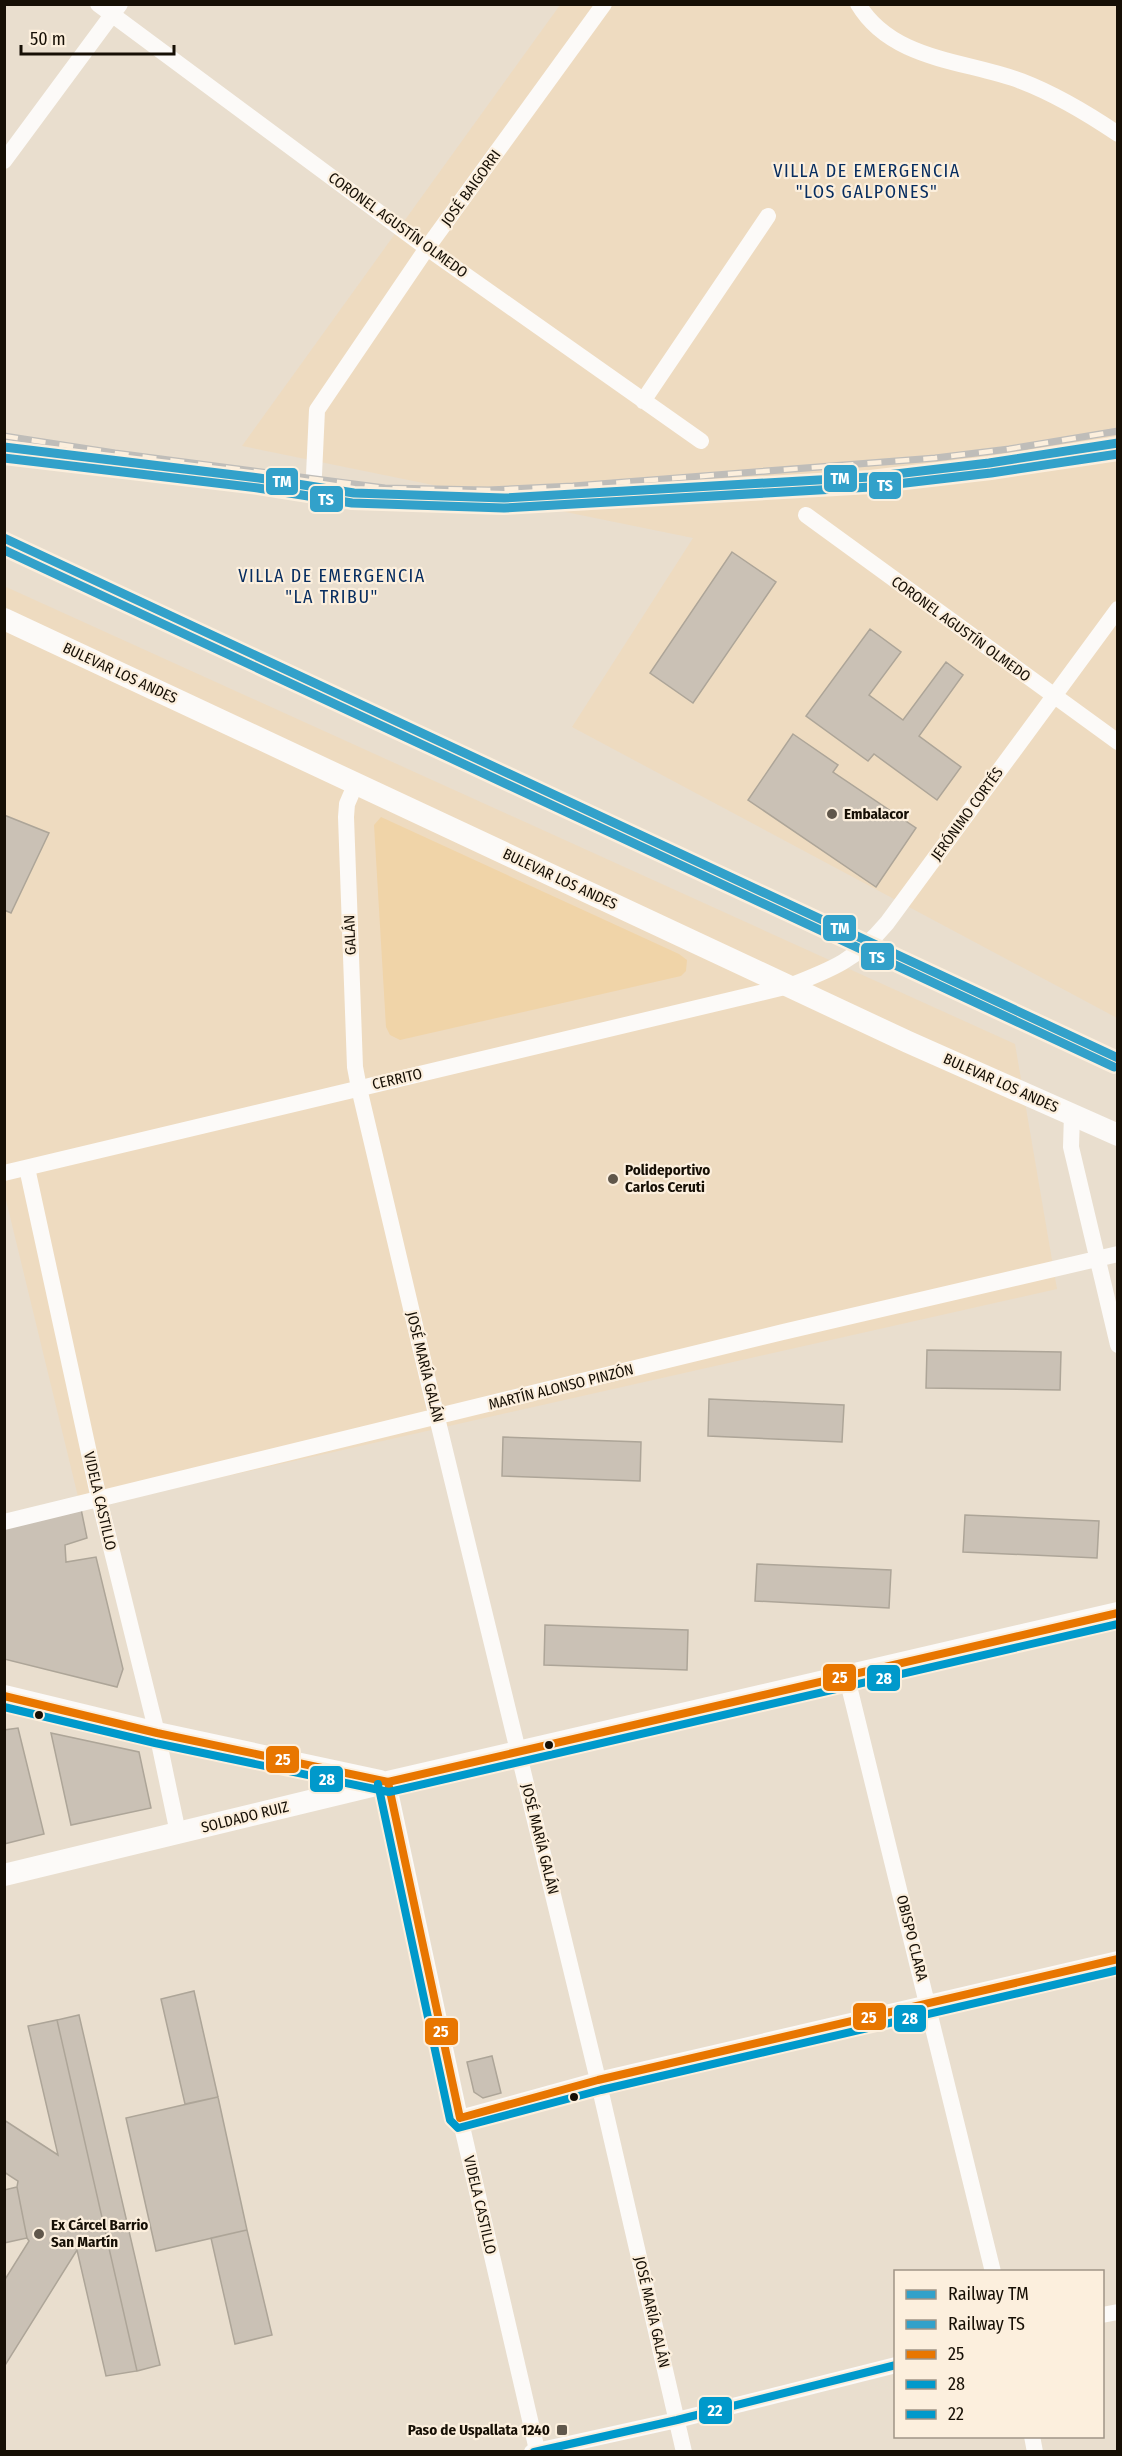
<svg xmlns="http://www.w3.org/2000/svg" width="1122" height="2456" viewBox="0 0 1122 2456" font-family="'Fira Sans Condensed',sans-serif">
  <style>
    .built { fill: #eedbc0 }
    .green { fill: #f0d4a8 }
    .building { fill: #cac1b5; stroke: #ada598; stroke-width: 1.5 }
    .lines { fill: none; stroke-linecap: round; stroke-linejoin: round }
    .minor { stroke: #fcfaf8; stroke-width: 16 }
    .secondary { stroke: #fcfaf8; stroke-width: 22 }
    .rail-casing { stroke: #bfbdb9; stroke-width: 7 }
    .rail { stroke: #fcefdd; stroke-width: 4.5; stroke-dasharray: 14; stroke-linecap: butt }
    .bus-1-casing { stroke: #fcefdd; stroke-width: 12 }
    .bus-2-casing { stroke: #fcefdd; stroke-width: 12 }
    .bus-3-casing { stroke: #fcefdd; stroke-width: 12 }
    .bus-1 { stroke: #e87600; stroke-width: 8 }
    .bus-2 { stroke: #0099cb; stroke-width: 8 }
    .bus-3 { stroke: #0099cb; stroke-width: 8 }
    .rail-1-casing { stroke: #fcefdd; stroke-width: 14 }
    .rail-2-casing { stroke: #fcefdd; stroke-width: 14 }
    .rail-1 { stroke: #32a1ca; stroke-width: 9 }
    .rail-2 { stroke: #32a1ca; stroke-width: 9 }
    .poi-dot { fill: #60574b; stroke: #fcefdd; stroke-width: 2 }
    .bus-dot { fill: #160f05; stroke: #fcefdd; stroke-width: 2 }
    .labels { text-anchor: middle; stroke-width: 4.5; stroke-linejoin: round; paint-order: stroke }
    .street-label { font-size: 15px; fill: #160f05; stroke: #fcefdd }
    .poi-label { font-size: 15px; font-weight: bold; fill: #160f05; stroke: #fcefdd; text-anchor: start }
    .quarter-label { font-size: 18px; letter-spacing: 1.5px; fill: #072d60; stroke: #fcefdd }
    .line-badge { stroke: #fcefdd; stroke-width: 2 }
    .badge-label { font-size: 16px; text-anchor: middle; font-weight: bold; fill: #fff }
  </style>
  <rect width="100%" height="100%" fill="#e9dece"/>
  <path class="built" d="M560 5H1117V1018L572 727 693 538 242 446Z
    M4 586 1015 1044 1057 1289 81 1509 5 1196Z"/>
  <path class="green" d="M381 817 679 954 687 960 686 971 681 976 400 1040 390 1035 386 1027 374 825Z"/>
  <path class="building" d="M732 552 776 582 693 703 650 673Z
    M870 629 901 652 869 695 903 720 946 662 963 675 919 736 961 767 937 800 874 754 868 761 806 716Z
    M793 734 838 765 833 772 916 828 876 887 748 800Z
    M4 815 49 833 11 913 4 910Z
    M927 1350 1061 1352 1060 1390 926 1388Z
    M709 1399 844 1405 842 1442 708 1436Z
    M503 1437 641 1442 640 1481 502 1476Z
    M81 1509 87 1538 65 1545 66 1562 96 1557 123 1669 117 1687 4 1659V1526Z
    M965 1515 1099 1521 1097 1558 963 1552Z
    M757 1564 891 1570 889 1608 755 1601Z
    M545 1625 688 1630 687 1670 544 1665Z
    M18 1728 44 1834 4 1844V1730Z
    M51 1733 139 1752 151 1808 71 1825Z
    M194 1991 218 2097 185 2104 161 1999Z
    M79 2015 160 2365 137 2371 57 2020Z
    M57 2020 137 2371 106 2376 77 2250 4 2367V2281L29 2241 27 2238 17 2187 18 2181 4 2172V2120L58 2155 28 2026Z
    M492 2056 501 2093 483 2098 474 2092 467 2062Z
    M218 2097 247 2230 156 2251 126 2118Z
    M17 2187 27 2238 4 2243V2190Z
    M247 2230 272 2335 235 2344 211 2238Z"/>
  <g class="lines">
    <path class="minor" d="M98 4 427 248 701 441
      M858 4C892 61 965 60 1021 81 1055 94 1087 113 1118 134
      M4 161 120 4
      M643 401 768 216
      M314 475 317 410 427 248 604 4
      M806 515 1118 742
      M356 783 347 804 346 817 355 1067 359 1088 431 1393 598 2080 684 2452
      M1072 1114 1071 1147 1118 1345
      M27 1168 99 1499 157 1733 178 1833
      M4 1173 789 986C833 969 856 960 887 923L1118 609
      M4 1522 783 1332 1118 1254
      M846 1674 993 2272
      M388 1782 460 2118 537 2450
      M460 2118 598 2080 1118 1959
      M1102 2315 1118 2312
      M1032 2436 1035 2452
      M532 2452 677 2420 896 2365"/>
    <path class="secondary" d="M4 619 908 1042 1118 1135
      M4 1696 157 1733 380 1781
      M4 1875 388 1782 1118 1613"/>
    <g class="rail-casing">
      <path id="rail" d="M4 436 115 453 385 488 488 490 573 486 935 458 1009 449 1118 431"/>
    </g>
    <use href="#rail" class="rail"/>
    <g class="bus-1-casing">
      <path id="bus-1" d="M4 1696 157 1733 388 1782 1118 1613
        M388 1782 460 2118 598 2080 1118 1959"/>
    </g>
    <g class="bus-2-casing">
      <path id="bus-2" d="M4 1707 155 1743 389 1792 1118 1624
        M378 1784 450 2120 458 2128 601 2090 1118 1970"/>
    </g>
    <g class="bus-3-casing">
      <path id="bus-3" d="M534 2452 677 2420 896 2365"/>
    </g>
    <use href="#bus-1" class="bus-1"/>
    <use href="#bus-2" class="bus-2"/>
    <use href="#bus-3" class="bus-3"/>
    <g class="rail-1-casing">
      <path id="rail-1" d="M4 447 259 478 354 493 504 498 870 477 989 463 1118 443
        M4 538 1118 1058"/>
    </g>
    <g class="rail-2-casing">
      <path id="rail-2" d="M4 458 258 488 352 503 504 508 871 487 991 473 1118 454
        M4 550 1114 1067"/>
    </g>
    <use href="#rail-1" class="rail-1"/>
    <use href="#rail-2" class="rail-2"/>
  </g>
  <g class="poi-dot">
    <circle cx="832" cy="814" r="6"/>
    <circle cx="613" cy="1179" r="6"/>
    <circle cx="39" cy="2234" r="6"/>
    <rect x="556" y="2424" width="12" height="12" rx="3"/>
  </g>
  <g class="bus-dot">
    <circle cx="39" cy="1715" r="5"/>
    <circle cx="549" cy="1745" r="5"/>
    <circle cx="574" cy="2097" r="5"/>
  </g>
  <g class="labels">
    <g class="street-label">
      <text transform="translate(471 188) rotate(-54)" y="5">JOSÉ BAIGORRI</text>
      <text transform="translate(398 225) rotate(36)" y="5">CORONEL AGUSTÍN OLMEDO</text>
      <text transform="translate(961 629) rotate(36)" y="5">CORONEL AGUSTÍN OLMEDO</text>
      <text transform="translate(120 673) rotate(25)" y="5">BULEVAR LOS ANDES</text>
      <text transform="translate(967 814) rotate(-54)" y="5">JERÓNIMO CORTÉS</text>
      <text transform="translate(560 879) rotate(25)" y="5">BULEVAR LOS ANDES</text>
      <text transform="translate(350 935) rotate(-92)" y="5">GALÁN</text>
      <text transform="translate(397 1079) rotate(-13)" y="5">CERRITO</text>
      <text transform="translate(1001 1083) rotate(24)" y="5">BULEVAR LOS ANDES</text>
      <text transform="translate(425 1367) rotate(76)" y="5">JOSÉ MARÍA GALÁN</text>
      <text transform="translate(561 1387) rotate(-14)" y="5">MARTÍN ALONSO PINZÓN</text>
      <text transform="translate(100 1501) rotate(77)" y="5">VIDELA CASTILLO</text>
      <text transform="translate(245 1817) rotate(-14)" y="5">SOLDADO RUIZ</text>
      <text transform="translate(540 1839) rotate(76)" y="5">JOSÉ MARÍA GALÁN</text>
      <text transform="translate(912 1938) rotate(76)" y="5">OBISPO CLARA</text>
      <text transform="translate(480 2205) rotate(77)" y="5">VIDELA CASTILLO</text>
      <text transform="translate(652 2312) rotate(77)" y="5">JOSÉ MARÍA GALÁN</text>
    </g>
    <g class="poi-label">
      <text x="844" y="819">Embalacor</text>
      <text x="625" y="1175">Polideportivo<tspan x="625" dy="17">Carlos Ceruti</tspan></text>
      <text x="51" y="2230">Ex Cárcel Barrio<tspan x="51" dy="17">San Martín</tspan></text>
      <text x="550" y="2435" text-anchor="end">Paso de Uspallata 1240</text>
    </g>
    <g class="quarter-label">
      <text x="867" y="177">VILLA DE EMERGENCIA<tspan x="867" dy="21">"LOS GALPONES"</tspan></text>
      <text x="332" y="582">VILLA DE EMERGENCIA<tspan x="332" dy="21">"LA TRIBU"</tspan></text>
    </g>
  </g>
  <g class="line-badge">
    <rect x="823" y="464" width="35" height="29" rx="6" fill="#32a1ca"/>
    <rect x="265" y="467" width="34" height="29" rx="6" fill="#32a1ca"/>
    <rect x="868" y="471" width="34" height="29" rx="6" fill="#32a1ca"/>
    <rect x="309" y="485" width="35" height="28" rx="6" fill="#32a1ca"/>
    <rect x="822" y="914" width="35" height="28" rx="6" fill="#32a1ca"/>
    <rect x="860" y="942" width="35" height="29" rx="6" fill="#32a1ca"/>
    <rect x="822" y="1663" width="35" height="29" rx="6" fill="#e87600"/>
    <rect x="866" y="1664" width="35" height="28" rx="6" fill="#0099cb"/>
    <rect x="265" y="1745" width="35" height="29" rx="6" fill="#e87600"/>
    <rect x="309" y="1765" width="35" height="28" rx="6" fill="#0099cb"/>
    <rect x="852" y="2002" width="35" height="29" rx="6" fill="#e87600"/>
    <rect x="893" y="2004" width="34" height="29" rx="6" fill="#0099cb"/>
    <rect x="424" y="2017" width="35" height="29" rx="6" fill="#e87600"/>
    <rect x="698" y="2396" width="35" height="29" rx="6" fill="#0099cb"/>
  </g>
  <g class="badge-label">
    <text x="840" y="484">TM</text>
    <text x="282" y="487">TM</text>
    <text x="885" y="491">TS</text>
    <text x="326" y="505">TS</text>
    <text x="840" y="934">TM</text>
    <text x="877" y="963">TS</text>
    <text x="840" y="1683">25</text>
    <text x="884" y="1684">28</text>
    <text x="283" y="1765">25</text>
    <text x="327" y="1785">28</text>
    <text x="869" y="2023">25</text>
    <text x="910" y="2024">28</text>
    <text x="441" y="2037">25</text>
    <text x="715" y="2416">22</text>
  </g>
  <rect width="1122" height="2456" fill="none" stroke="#160f05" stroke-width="12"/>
  <rect x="894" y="2270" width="210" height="168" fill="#fcefdd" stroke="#a09587" stroke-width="1.5"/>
  <rect x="906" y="2290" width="30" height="9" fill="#32a1ca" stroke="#a09587" stroke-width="1.5"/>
  <text x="948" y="2300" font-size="18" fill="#160f05">Railway TM</text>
  <rect x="906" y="2320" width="30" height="9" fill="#32a1ca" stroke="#a09587" stroke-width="1.5"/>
  <text x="948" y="2330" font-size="18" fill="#160f05">Railway TS</text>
  <rect x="906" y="2350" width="30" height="9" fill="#e87600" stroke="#a09587" stroke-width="1.5"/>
  <text x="948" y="2360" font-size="18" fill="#160f05">25</text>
  <rect x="906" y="2380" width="30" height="9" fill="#0099cb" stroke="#a09587" stroke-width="1.5"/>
  <text x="948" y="2390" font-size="18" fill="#160f05">28</text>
  <rect x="906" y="2410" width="30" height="9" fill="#0099cb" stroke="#a09587" stroke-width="1.5"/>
  <text x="948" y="2420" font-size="18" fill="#160f05">22</text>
  <path d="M21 45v9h153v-9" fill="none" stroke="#160f05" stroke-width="3"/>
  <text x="30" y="45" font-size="18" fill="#160f05" stroke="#fcefdd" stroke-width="4.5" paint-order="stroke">50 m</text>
</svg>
